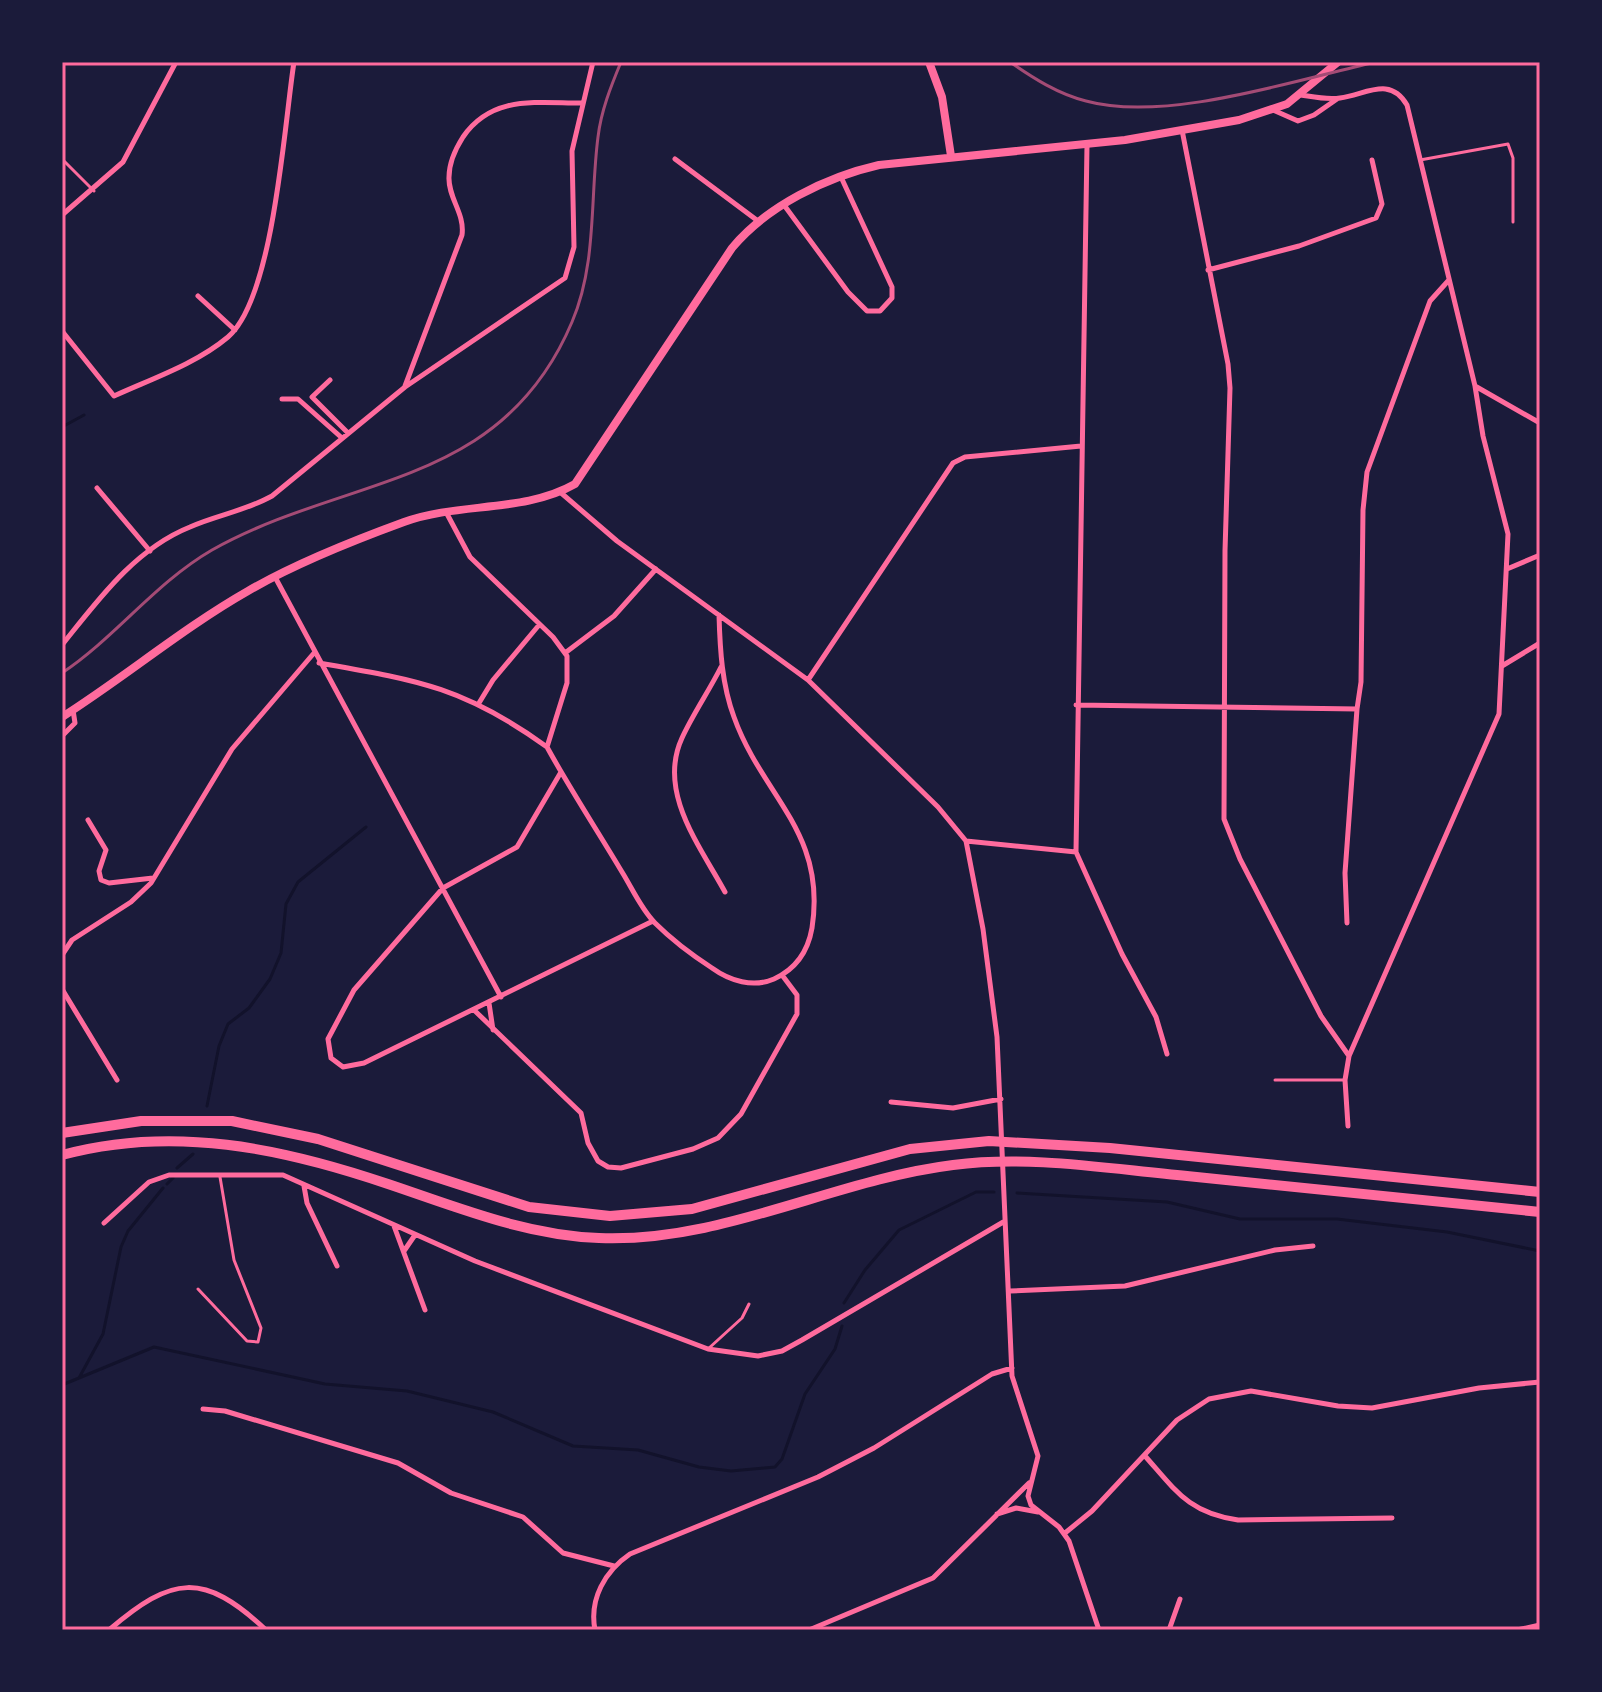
<svg xmlns="http://www.w3.org/2000/svg" width="1602" height="1692" viewBox="0 0 1602 1692" font-family="'Source Sans 3',sans-serif">
  <style>
    .lines { fill: none; stroke-linecap: round; stroke-linejoin: round }
    .stream { stroke: #12122b; stroke-width: 3 }
    .service { stroke: #ff6b9d; stroke-width: 3 }
    .minor { stroke: #ff6b9d; stroke-width: 5 }
    .secondary { stroke: #ff6b9d; stroke-width: 8 }
    .motorway { stroke: #ff6b9d; stroke-width: 10 }
    .rail { stroke: #a44b75; stroke-width: 3 }
    .neatline { fill: none; stroke: #ff6b9d; stroke-width: 3 }
  </style>
  <rect width="100%" height="100%" fill="#1b1b3a"/>
  <g class="lines">
    <path class="stream" d="M62 427 84 415
      M207 1106 219 1046 228 1024 249 1008 270 979 281 953 286 904 298 882 366 827
      M177 1168 193 1154
      M167 1184 173 1178
      M1017 1193 1167 1202 1240 1219H1337L1447 1232 1540 1251
      M844 1303 865 1270 899 1230 976 1192H994
      M79 1378 103 1334 121 1247 128 1231 163 1188
      M62 1385 154 1347 325 1384 407 1391 493 1412 573 1446 638 1450 699 1467 731 1471 775 1467 782 1459 805 1394 835 1349 842 1326"/>
    <path class="service" d="M62 159 94 191
      M1420 160 1508 144 1513 158V222
      M1275 1080H1345
      M198 1289 247 1341 258 1342 261 1328 234 1260 220 1177
      M708 1349 742 1318 749 1304"/>
    <path class="minor" d="M1301 95C1314 97 1327 100 1340 98 1367 94 1390 76 1407 105L1475 386 1540 423
      M1273 110 1298 121 1314 115 1337 99
      M1182 130 1228 364 1230 388 1225 551 1224 819 1240 859 1321 1016 1349 1056
      M1087 145 1076 852 1122 954 1156 1017 1167 1054
      M675 159 758 221
      M784 205 848 292 867 311H880L892 298V287L841 177
      M62 215 123 162 176 62
      M1208 270 1299 246 1376 218 1382 204 1372 160
      M198 296 235 330
      M62 331 114 396C151 379 196 364 228 337 274 297 284 126 294 62
      M330 380 312 397 348 433
      M405 386 462 235C465 213 448 198 449 177 449 163 456 148 463 137 492 95 536 103 581 103
      M282 399H298L342 438
      M97 488 150 551
      M560 492 617 541 808 680 938 807 966 841 983 929 997 1037 1012 1376 1038 1456 1028 1496 1031 1505 1059 1527 1069 1541 1099 1630
      M446 512 470 557 553 637 567 656V683L547 747C570 789 597 830 622 872 632 888 641 909 655 923 671 939 692 955 712 968 730 981 753 988 774 979 796 969 808 951 812 928 827 832 762 796 734 717 722 685 720 650 719 615
      M1507 569 1540 555
      M275 577 501 997
      M62 645C98 600 135 549 190 527 217 515 245 511 272 496L405 387 565 278 574 247 572 151 593 62
      M565 653 614 616 656 569
      M319 663C417 680 464 687 547 747
      M1502 666 1540 643
      M721 667C709 691 693 714 682 738 657 792 700 846 725 892
      M808 680 953 463 965 457 1081 446
      M479 703 493 680 539 625
      M1076 705 1357 709 1361 682 1363 510 1367 472 1430 301 1448 281
      M62 736 75 723 73 710
      M561 772 517 847 443 888 354 990 328 1039 331 1058 343 1067 364 1063 653 921
      M88 820 106 850 99 871 101 880 109 883 153 878
      M966 841 1076 852
      M1347 923 1345 873 1357 709
      M62 955 72 940 131 902 151 883 232 749 314 653
      M62 989 117 1080
      M489 1003 493 1030
      M474 1010 581 1113 588 1143 598 1161 608 1167 621 1168 693 1149 718 1138 741 1114 797 1014V995L782 975
      M891 1102 953 1108 1001 1099
      M1348 1126 1345 1080 1349 1056 1499 714 1508 534 1483 436 1475 386
      M304 1186 307 1203 337 1266
      M104 1223 149 1182 169 1175H283L475 1261 708 1349 758 1356 782 1351 802 1340 1005 1221
      M394 1226 425 1310
      M404 1251 415 1235
      M1010 1291 1125 1286 1275 1250 1313 1246
      M203 1409 225 1411 398 1463 451 1493 523 1517 563 1553 614 1566
      M1145 1456C1176 1491 1189 1513 1238 1520L1392 1518
      M997 1514 1016 1508 1038 1512
      M1065 1533 1092 1511 1177 1420 1209 1399 1251 1391 1338 1406 1372 1408 1479 1388 1540 1382
      M109 1630C172 1576 203 1571 266 1630
      M595 1630C589 1599 605 1571 630 1554L818 1477 874 1448 992 1374 1012 1368
      M809 1630 933 1578 1029 1483
      M1169 1630 1180 1599
      M1517 1630 1540 1625"/>
    <path class="secondary" d="M929 62 942 97 951 156
      M62 717C125 677 183 628 248 591 296 563 352 541 404 522 459 502 524 513 575 484L732 248C767 206 826 177 879 165L1125 140 1239 120 1287 104 1338 62"/>
    <path class="motorway" d="M62 1133 141 1121H232L318 1139 529 1207 610 1216 692 1209 910 1149 989 1141 1110 1148 1540 1192
      M62 1155C173 1125 282 1148 388 1184 457 1207 524 1235 599 1238 722 1243 833 1180 953 1165 1031 1155 1109 1169 1187 1176 1304 1188 1422 1200 1540 1212"/>
    <path class="rail" d="M1010 62C1033 78 1058 94 1086 101 1166 123 1295 80 1376 62
      M62 673C116 637 155 583 212 550 347 474 501 490 572 322 597 264 590 198 598 137 601 111 611 86 621 62"/>
  </g>
  <rect width="1602" height="1692" fill="none" stroke="#1b1b3a" stroke-width="128"/>
  <rect x="64" y="64" width="1474" height="1564" class="neatline"/>
</svg>
